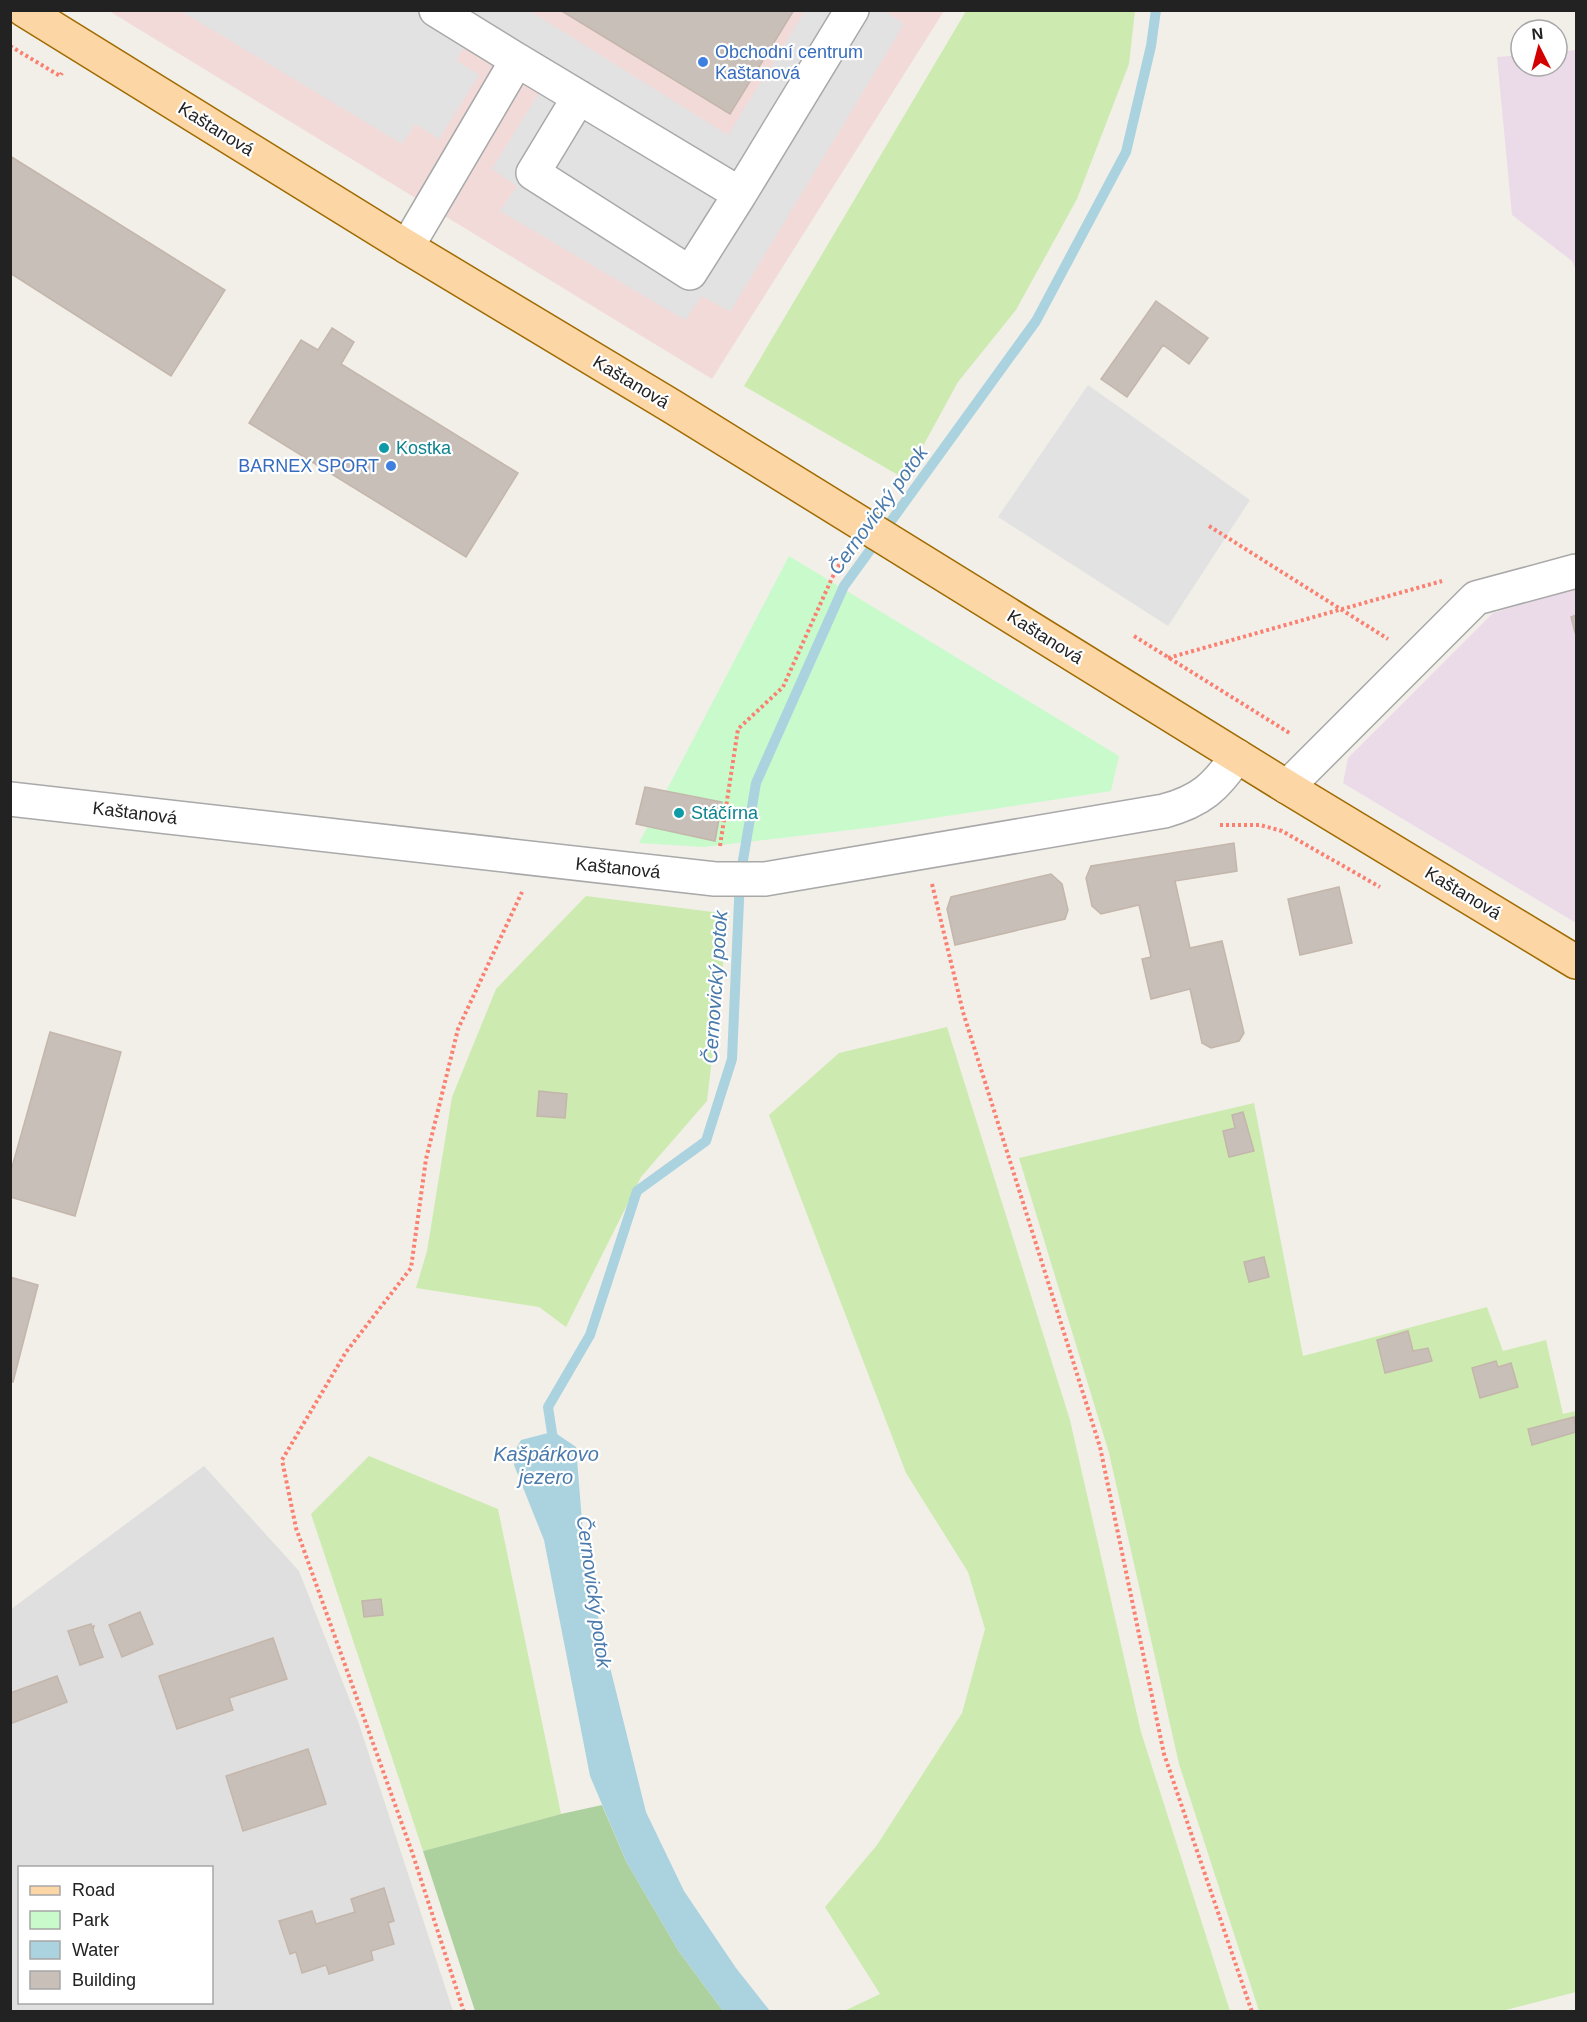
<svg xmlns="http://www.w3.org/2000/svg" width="1587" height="2022" viewBox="0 0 1587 2022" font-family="Arial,sans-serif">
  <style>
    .residential { fill: #e0dfdf; fill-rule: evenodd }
    .commercial { fill: #f2dad9 }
    .industrial { fill: #ebdbe8 }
    .grass { fill: #cdebb0 }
    .forest { fill: #add19e }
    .park { fill: #c8facc }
    .parking { fill: #e2e2e2 }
    .water { fill: #aad3df }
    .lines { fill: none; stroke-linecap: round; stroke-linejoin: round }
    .stream { stroke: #aad3df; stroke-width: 10 }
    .building { fill: #c7bfb8; stroke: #c4b6ab; stroke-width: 1.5 }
    .minor-casing { stroke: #a9a9a9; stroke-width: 36 }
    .major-casing { stroke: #a06b00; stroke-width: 36 }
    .path { stroke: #fa8072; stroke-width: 4; stroke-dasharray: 3 3; stroke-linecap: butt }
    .minor { stroke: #fff; stroke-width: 33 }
    .major { stroke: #fcd6a4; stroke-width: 33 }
    .shop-dot { fill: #3f7fe0; stroke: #fff; stroke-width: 2 }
    .culture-dot { fill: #0f9aa8; stroke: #fff; stroke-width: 2 }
    .labels { text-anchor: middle; stroke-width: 4.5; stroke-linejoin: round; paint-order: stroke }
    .shop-label { font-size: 18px; fill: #366cbe; stroke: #fff; text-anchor: start }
    .street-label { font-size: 18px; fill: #222; stroke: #fff }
    .culture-label { font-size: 18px; fill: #0d838f; stroke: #fff; text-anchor: start }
    .water-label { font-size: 20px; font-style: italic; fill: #4a7aab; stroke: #fff }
  </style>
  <rect width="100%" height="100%" fill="#f2efe9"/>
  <path class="residential" d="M204 1466 299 1571 358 1721 453 2011H11L10 1610ZM20 1868H212V2002H20Z"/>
  <path class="commercial" d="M109 11H944L712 379Z"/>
  <path class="industrial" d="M1576 50V270L1572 261 1512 215 1497 57 1521 55V66H1557V52Z
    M1576 588V923L1343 783 1348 758 1493 613Z"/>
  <path class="grass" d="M966 11H1135L1129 64 1077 199 1016 310 958 382 905 479 744 386Z
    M586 896 729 914 707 1101 641 1177 566 1327 539 1307 416 1288 427 1251 452 1097 496 989Z
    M947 1027 1070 1420 1141 1732 1230 2011H844L880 1994 825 1907 877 1845 962 1713 985 1629 968 1572 906 1473 769 1115 839 1053Z
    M1254 1103 1303 1356 1487 1307 1503 1351 1546 1340 1563 1414 1576 1411V1992L1502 2011H1259L1179 1764 1109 1453 1019 1158Z
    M369 1456 498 1509 561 1814 423 1851 311 1514Z"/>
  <path class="forest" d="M602 1805 626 1861 678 1950 723 2011H475L423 1851 561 1814Z"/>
  <path class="park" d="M789 556 1119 756 1111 791 875 827 704 847 639 843Z"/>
  <path class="parking" d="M181 11H530L728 135 805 11H885L904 24 730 312 702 296 685 320 500 211 517 186 492 169 556 65 481 20 456 60 479 75 439 139 415 124 402 144Z
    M1088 385 1250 500 1168 626 998 517Z"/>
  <path class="water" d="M548 1433 557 1434 576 1447 585 1558 604 1643 646 1812 684 1891 736 1968 770 2011H723L678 1950 626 1861 590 1776 544 1540 514 1465 517 1447 521 1440Z"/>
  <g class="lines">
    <path class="stream" d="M554 1446 548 1407 590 1335 637 1191 706 1141 732 1059 740 878 756 783 844 586 1036 321 1126 152 1151 46 1156 10"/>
  </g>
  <path class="building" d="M560 10H794L730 114Z
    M10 156 225 290 171 376 10 273Z
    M1156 301 1208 338 1189 364 1163 345 1127 397 1101 379Z
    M332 328 354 342 341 364 518 473 466 557 249 423 301 340 318 350Z
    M1576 615V636L1571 617Z
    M645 787 722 802 715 841 636 824Z
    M1234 843 1237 871 1175 881 1190 948 1222 941 1244 1033 1239 1041 1211 1048 1202 1043 1190 989 1151 999 1142 959 1151 957 1139 905 1101 914 1092 906 1086 878 1091 866Z
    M1051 874 1062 884 1068 910 1065 919 955 945 947 909 951 897Z
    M1339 887 1352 943 1300 955 1288 899Z
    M50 1032 121 1052 75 1216 10 1197V1174Z
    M539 1091 567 1094 565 1118 537 1116Z
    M1243 1112 1254 1151 1229 1157 1223 1131 1235 1128 1232 1115Z
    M1264 1257 1269 1277 1249 1282 1244 1262Z
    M10 1277 38 1285 13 1382 10 1381Z
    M1408 1331 1413 1351 1428 1348 1432 1361 1385 1373 1377 1340Z
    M1496 1361 1498 1367 1511 1363 1518 1387 1480 1398 1472 1368Z
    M1574 1417 1576 1432 1532 1445 1528 1429Z
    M381 1599 383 1615 364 1617 362 1601Z
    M140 1612 153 1644 122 1657 109 1625Z
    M91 1624 92 1627 94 1626 93 1630 103 1657 80 1665 68 1631Z
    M273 1638 287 1679 229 1698 233 1710 177 1729 159 1676Z
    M57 1676 67 1702 10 1724V1693Z
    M308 1749 326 1804 243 1831 226 1776Z
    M384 1888 394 1921 388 1923 394 1944 371 1951 373 1960 329 1974 326 1965 302 1973 296 1952 290 1954 279 1921 312 1911 316 1924 355 1912 351 1899Z"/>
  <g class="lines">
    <g class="minor-casing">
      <path id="minor" d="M436 10 517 60
        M579 97 533 173 690 273 740 194
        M407 247 517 60 740 194 852 10
        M1287 787 1476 598 1576 571
        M10 799 715 879H765L1164 811C1201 801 1216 787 1237 756"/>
    </g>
    <g class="major-casing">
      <path id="major" d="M24 10 407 247 673 407 1287 787 1576 962"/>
    </g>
    <path class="path" d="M10 46 60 76 62 73
      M1209 526 1388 639
      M1134 636 1291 734
      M1168 658 1442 581
      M1220 825H1260L1282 831 1380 887
      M720 846 738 729 783 687 832 578 846 552
      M932 884 963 1012 1100 1447 1164 1754 1252 2012
      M464 2012 412 1852 296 1528 282 1460 346 1352 411 1268 426 1159 458 1029 522 892"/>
    <use href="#minor" class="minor"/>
    <use href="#major" class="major"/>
  </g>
  <g class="shop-dot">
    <circle cx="703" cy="62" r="6"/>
    <circle cx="391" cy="466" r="6"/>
  </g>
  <g class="culture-dot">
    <circle cx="384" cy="448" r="6"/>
    <circle cx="679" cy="813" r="6"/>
  </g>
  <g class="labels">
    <g class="shop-label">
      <text x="715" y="58">Obchodní centrum<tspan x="715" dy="21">Kaštanová</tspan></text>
      <text x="379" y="472" text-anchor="end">BARNEX SPORT</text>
    </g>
    <g class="street-label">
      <text transform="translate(216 129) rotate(32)" y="6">Kaštanová</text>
      <text transform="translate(631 382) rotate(31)" y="6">Kaštanová</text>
      <text transform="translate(1045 637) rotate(32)" y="6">Kaštanová</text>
      <text transform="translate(135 813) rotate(7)" y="6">Kaštanová</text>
      <text transform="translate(618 868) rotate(6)" y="6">Kaštanová</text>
      <text transform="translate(1463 893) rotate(31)" y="6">Kaštanová</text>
    </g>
    <g class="culture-label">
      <text x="396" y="454">Kostka</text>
      <text x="691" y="819">Stáčírna</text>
    </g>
    <g class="water-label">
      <text transform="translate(878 510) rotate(-54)" y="7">Černovický potok</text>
      <text transform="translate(715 987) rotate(-86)" y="7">Černovický potok</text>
      <text x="546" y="1461">Kašpárkovo<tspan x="546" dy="23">jezero</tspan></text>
      <text transform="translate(594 1592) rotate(82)" y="7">Černovický potok</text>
    </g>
  </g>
  <rect width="1587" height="2022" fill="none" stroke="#222222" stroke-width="24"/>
  <rect x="18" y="1866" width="195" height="138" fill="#ffffff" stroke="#a7a7a7" stroke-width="1.5"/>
  <rect x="30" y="1886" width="30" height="9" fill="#fcd6a4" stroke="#a7a7a7" stroke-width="1.5"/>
  <text x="72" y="1896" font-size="18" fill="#222222">Road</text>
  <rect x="30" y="1911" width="30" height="18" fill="#c8facc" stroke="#a7a7a7" stroke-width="1.5"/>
  <text x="72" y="1926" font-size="18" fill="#222222">Park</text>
  <rect x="30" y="1941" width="30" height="18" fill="#aad3df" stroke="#a7a7a7" stroke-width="1.5"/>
  <text x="72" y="1956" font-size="18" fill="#222222">Water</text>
  <rect x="30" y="1971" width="30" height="18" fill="#c7bfb8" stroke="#a7a7a7" stroke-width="1.5"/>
  <text x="72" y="1986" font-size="18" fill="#222222">Building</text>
  <g transform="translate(1539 48) rotate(354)"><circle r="28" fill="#ffffff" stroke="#a7a7a7" stroke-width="1.5"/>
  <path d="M0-4.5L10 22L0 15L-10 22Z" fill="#d40000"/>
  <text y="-9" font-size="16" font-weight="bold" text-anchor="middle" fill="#222222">N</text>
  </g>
</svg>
